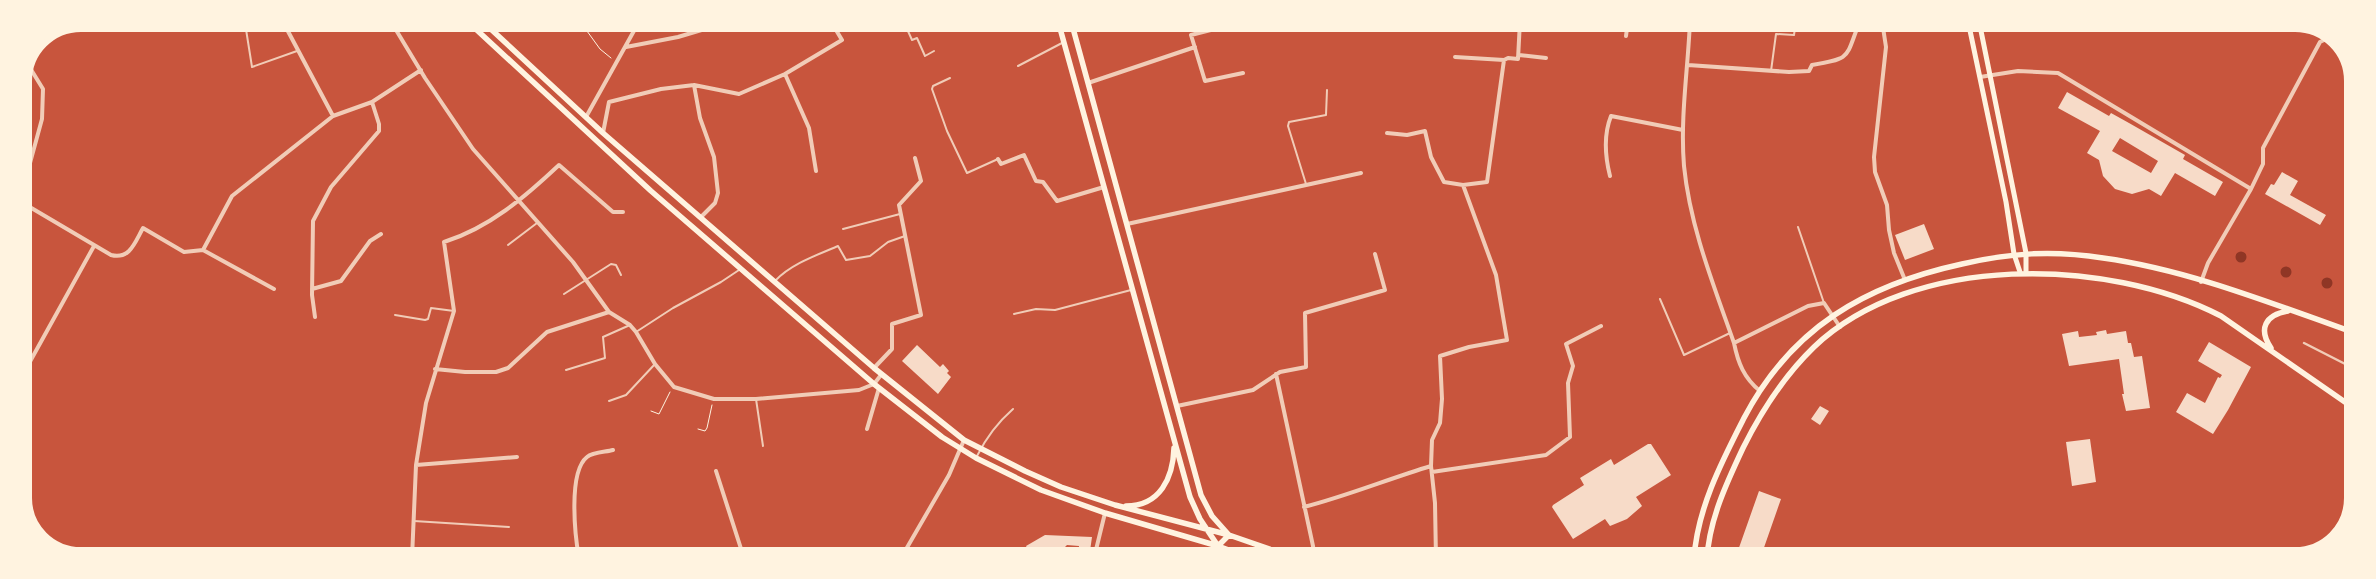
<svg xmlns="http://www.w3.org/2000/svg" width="2376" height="579" viewBox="0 0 2376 579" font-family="Inter,sans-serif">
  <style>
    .water { fill: #8f3625 }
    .building { fill: #f7dbc8; fill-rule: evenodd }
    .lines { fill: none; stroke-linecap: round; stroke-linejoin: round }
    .path { stroke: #fff3e0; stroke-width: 1 }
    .service { stroke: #f1ccb7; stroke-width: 2 }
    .pedestrian { stroke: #f1ccb7; stroke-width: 2.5 }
    .minor { stroke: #f1ccb7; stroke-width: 4 }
    .secondary { stroke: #fff3e0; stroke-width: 5 }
    .primary { stroke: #fff3e0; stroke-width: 5.5 }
    .rim { fill: none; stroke: #fff3e0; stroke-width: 6 }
  </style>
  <rect width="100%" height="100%" fill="#c8553d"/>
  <path class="water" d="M2235.5 257a5.5 5.5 0 1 1 11 0a5.5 5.5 0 1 1-11 0Z
    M2280.5 272a5.5 5.5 0 1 1 11 0a5.5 5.5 0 1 1-11 0Z
    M2321.5 283a5.5 5.5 0 1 1 11 0a5.5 5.5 0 1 1-11 0Z"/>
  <path class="building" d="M2067 92 2109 116 2111 113 2129 123 2185 155 2183 159 2223 182 2215 196 2175 173 2161 196 2149 189 2132 194 2115 189 2103 176 2099 160 2087 153 2100 131 2058 108ZM2120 138 2158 161 2151 173 2112 151Z
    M2282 172 2298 181 2290 195 2326 215 2320 225 2265 194 2271 184 2274 185Z
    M1924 224 1934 249 1905 260 1895 235Z
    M2106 330 2107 334 2126 331 2128 343H2131L2134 357 2142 356 2150 408 2126 411 2122 394H2124L2119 359 2069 366 2062 334 2078 331 2079 337 2097 335 2096 332Z
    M2209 342 2251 367 2228 410 2213 434 2176 412 2187 393 2205 403 2218 377 2220 378 2222 375 2198 361Z
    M917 345 940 367 943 364 949 371 947 373 951 377 938 394 902 361Z
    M1820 406 1829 411 1820 425 1811 419Z
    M2090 439 2096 482 2072 486 2066 442Z
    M1648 444H1651L1671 475 1636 497 1642 506 1627 519 1610 526 1605 519 1573 539 1552 507 1553 505 1584 485 1580 478 1611 459 1614 465Z
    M1759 491 1781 499 1760 559H1735Z
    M1045 535 1092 537 1089 558H1078L1079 546 1067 545 1065 547 1070 558H1032L1026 546Z"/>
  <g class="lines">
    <path class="path" d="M579 20 600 49 611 58
      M651 411 659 414 670 392
      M698 429 705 431 707 428 712 405"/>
    <path class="service" d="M903 20 912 40 917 38 925 56 934 51
      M245 23 252 67 297 51
      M1018 66 1062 43
      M1771 71 1776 34 1794 35 1796 21
      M950 78 933 86 932 89 947 131 967 173 998 159
      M1306 184 1288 126 1289 122 1326 115 1327 90
      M1798 227 1824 303
      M843 229 900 214
      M508 245 537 223
      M775 281C791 264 817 255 838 246L846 260 870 256 888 242 905 236
      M564 294 611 264 616 265 621 275
      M1660 299 1684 355 1730 333
      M1014 314 1036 309 1055 310 1131 290
      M395 315 425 320 428 319 431 308 454 311
      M636 332 673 308 721 282 739 270
      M566 370 605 358 603 337 630 325
      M756 399 763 446
      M609 401 626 395 655 364
      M977 456C986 438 997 423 1013 409
      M414 521 509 527"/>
    <path class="pedestrian" d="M2304 343 2355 369"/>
    <path class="minor" d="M282 20 333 116
      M390 20 425 78 473 149 573 262 609 312 630 325 636 332 655 364 674 387 714 399H756L859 390 874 384 881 375
      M1213 21 1215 29
      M1263 21 1264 24 1293 21
      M1690 21C1688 69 1680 118 1684 166 1690 227 1714 286 1734 343 1738 363 1744 378 1760 391
      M1882 21 1886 47 1874 157 1875 172 1887 205 1889 230 1894 253 1905 280
      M1626 36 1628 21
      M626 47 678 37 735 20
      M1519 55 1546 58
      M1455 57 1504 60 1508 58 1518 59 1520 21
      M27 63 43 89 42 119 24 185 28 206
      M1688 65 1789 72 1809 71 1812 65C1853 58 1845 58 1860 21
      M1243 73 1205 81 1191 35 1246 21
      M785 74 809 128 816 171
      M1980 77 2018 71 2058 73 2251 189
      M1088 83 1195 47
      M694 85 700 118 714 157 718 193 715 203 701 217
      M586 117 640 20
      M603 133 609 102 661 89 694 85 739 94 785 74 842 40 830 20
      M1387 133 1407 135 1425 131 1431 157 1444 182 1463 185 1487 182 1504 60
      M998 159 1001 164 1024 155 1036 181 1043 182 1057 201 1104 187
      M1610 176C1605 156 1603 136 1611 116L1683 130
      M28 206 111 255C130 260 135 242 143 228L184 252 203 250 274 289
      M20 208 28 206
      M1127 224 1361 173
      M203 250 232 196 333 116 372 102 421 70
      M2201 282 2208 263 2251 189 2263 164V148L2320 42 2332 36
      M312 289 341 281 370 241 381 234
      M315 317 312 295 313 221 331 187 379 131V124L372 102
      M1734 343 1808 306 1824 303 1840 327
      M874 368 892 349V324L921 315 899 205 921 181 915 158
      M435 369 465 372H496L508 368 547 332 609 312
      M20 370 27 367 94 246
      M1276 374 1313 546 1314 558
      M1177 406 1253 390 1280 372 1306 367 1305 313 1385 290 1375 254
      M867 429 879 388
      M416 465 517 457
      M716 471 744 558
      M1432 472 1546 455 1570 437 1568 383 1573 366 1566 344 1601 326
      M1304 507C1347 496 1388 479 1431 466
      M412 558 416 465 426 403 454 311 444 242C489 228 525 197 559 165L613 212H623
      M579 558C575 536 568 472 587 457 593 452 606 452 613 450
      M901 558 949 475 964 440
      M1094 558 1105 513
      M1436 559 1435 503 1431 466 1432 440 1440 423 1442 399 1440 356 1469 347 1507 340 1496 275 1463 185"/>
    <path class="secondary" d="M1968 21 2006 202 2014 254 2020 272
      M1979 21 2026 253V272"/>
    <path class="primary" d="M466 20 651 191 874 384 942 437 976 458 1041 490 1105 513 1218 546 1250 558
      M481 20 603 133 874 368 964 440 1025 471 1061 487 1115 505 1229 535 1272 550 1305 558
      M1058 21 1190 497 1200 519 1218 546
      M1071 21 1201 495 1212 516 1228 534
      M2271 348C2258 329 2265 315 2288 311
      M1126 506C1160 506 1173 478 1174 448
      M1218 546 1229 535
      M1694 559C1697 509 1722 461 1744 418 1791 328 1865 285 1962 264 2011 253 2052 250 2103 258 2189 270 2273 304 2355 333
      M1707 559C1709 520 1727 482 1743 448 1762 410 1784 376 1814 347 1913 253 2107 257 2221 316L2355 409"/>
  </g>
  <path d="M0 0H2376V579H0ZM81 29H2295A52 52 0 0 1 2347 81V498A52 52 0 0 1 2295 550H81A52 52 0 0 1 29 498V81A52 52 0 0 1 81 29Z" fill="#fff3e0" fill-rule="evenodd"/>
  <path class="rim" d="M81 29H2295A52 52 0 0 1 2347 81V498A52 52 0 0 1 2295 550H81A52 52 0 0 1 29 498V81A52 52 0 0 1 81 29Z"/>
</svg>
